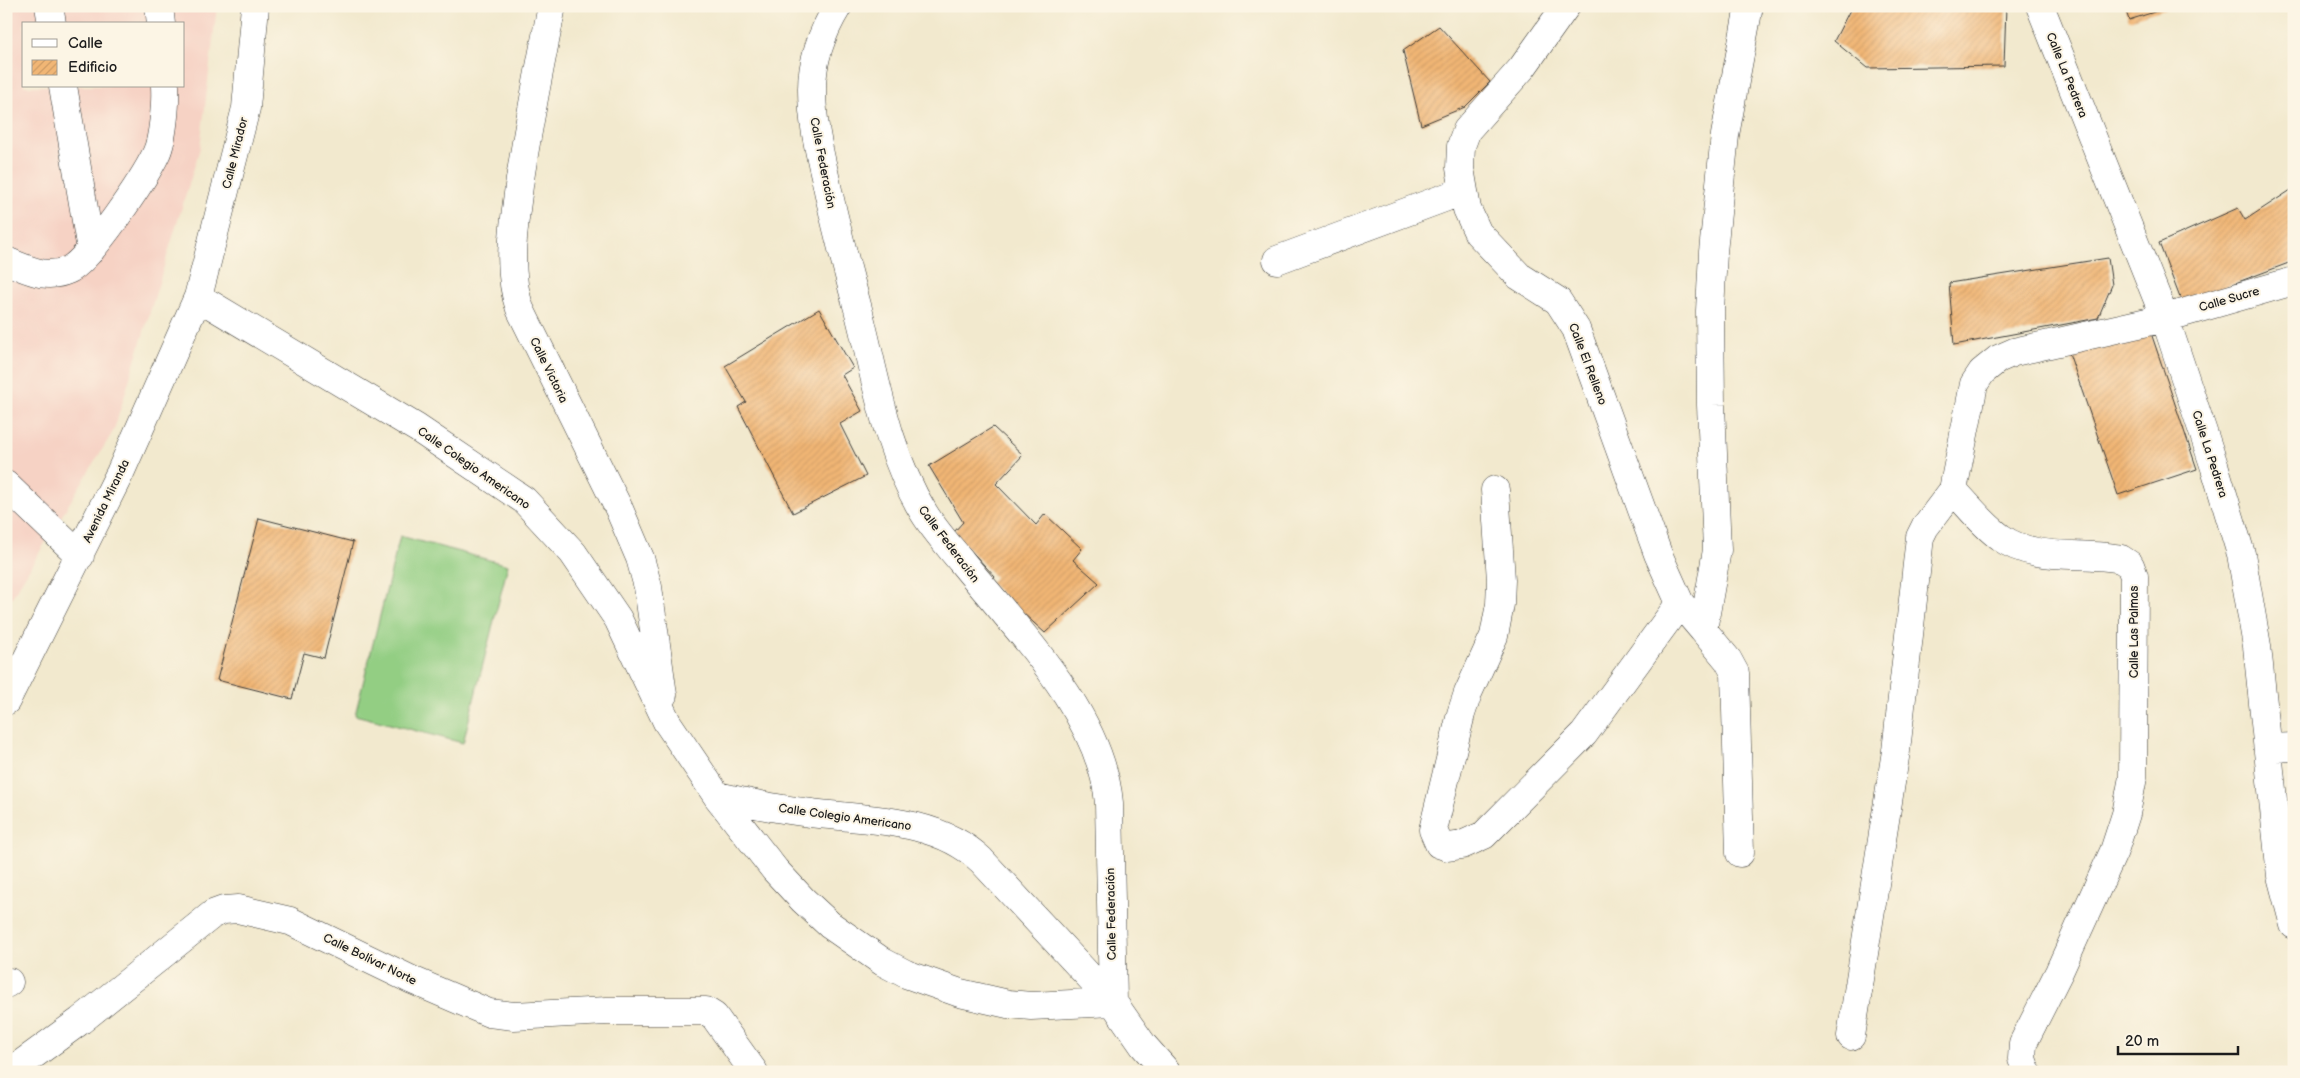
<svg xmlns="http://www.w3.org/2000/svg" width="2300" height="1078" viewBox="0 0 2300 1078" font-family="'Balsamiq Sans',sans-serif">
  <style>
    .built { fill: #f6d2c4; fill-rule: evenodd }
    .pitch { fill: #93ce83; stroke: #587550 }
    .building { fill: url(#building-hatch) }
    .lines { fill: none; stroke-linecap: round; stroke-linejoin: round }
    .minor-casing { stroke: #3c3b37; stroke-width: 29 }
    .minor { stroke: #fff; stroke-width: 28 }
    .labels { text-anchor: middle; stroke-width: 4; stroke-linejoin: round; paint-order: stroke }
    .street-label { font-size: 12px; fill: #1c1c1c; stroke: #fcf5e5 }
  </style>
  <defs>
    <pattern id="building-hatch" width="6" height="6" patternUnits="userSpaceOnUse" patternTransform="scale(1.25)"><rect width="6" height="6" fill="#f1b675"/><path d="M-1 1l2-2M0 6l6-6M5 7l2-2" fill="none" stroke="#ce9c65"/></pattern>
  </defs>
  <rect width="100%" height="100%" fill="#fcf5e5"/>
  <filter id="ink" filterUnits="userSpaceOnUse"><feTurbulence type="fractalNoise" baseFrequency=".02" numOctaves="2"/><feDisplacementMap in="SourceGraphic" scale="10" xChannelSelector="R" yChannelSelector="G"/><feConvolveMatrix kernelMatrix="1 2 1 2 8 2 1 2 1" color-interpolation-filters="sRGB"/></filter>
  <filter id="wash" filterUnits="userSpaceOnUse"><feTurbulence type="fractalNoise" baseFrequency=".0096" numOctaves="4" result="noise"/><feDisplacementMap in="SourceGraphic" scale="20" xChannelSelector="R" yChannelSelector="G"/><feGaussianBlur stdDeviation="1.12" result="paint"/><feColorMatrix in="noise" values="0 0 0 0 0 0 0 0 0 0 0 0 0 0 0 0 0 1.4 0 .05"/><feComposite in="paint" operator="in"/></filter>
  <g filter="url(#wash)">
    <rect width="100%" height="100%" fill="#f2e9ce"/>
    <path class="built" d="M6 6H217L200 148 114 430 6 607ZM24 24H184V86H24Z"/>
    <path class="pitch" d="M400 536 508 565 463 743 355 715Z"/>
    <g id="blocks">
      <path class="building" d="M1852 6H2006L2004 66 1867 68 1834 41Z
        M2124 6H2170V7L2129 20Z
        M1439 26 1490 82 1465 107 1421 125 1403 51Z
        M2294 188V261L2182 303 2159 243 2238 208 2245 220Z
        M2108 258 2112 285 2098 318 1954 345 1949 283Z
        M819 309 853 368 842 375 862 411 840 424 866 476 793 513 738 407 746 402 725 366Z
        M2151 333 2197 469 2118 495 2069 353Z
        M993 427 1023 455 996 484 1036 525 1045 514 1082 549 1073 560 1099 583 1045 633 990 583 995 577 954 532 963 522 929 466Z
        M259 518 353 542 324 658 304 653 292 699 217 680Z"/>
    </g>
  </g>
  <g filter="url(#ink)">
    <use href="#blocks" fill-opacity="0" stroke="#3c3b37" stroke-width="1"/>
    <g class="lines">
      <g class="minor-casing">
        <path id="minor" d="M49 6 52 24
          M159 6 161 24
          M552 6C540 66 528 125 519 186 514 227 506 269 520 309L619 509 640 558 648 587 663 695
          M838 6C822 32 812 58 812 89 812 119 818 147 825 176 834 221 846 265 858 309 876 378 886 451 924 513 935 531 949 546 962 562 1017 630 1101 713 1109 803L1113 1002
          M1566 6 1522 68 1467 130 1461 146 1460 168 1467 209 1478 233 1519 276 1558 301 1576 329 1658 554 1680 603 1703 630
          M2040 6 2165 318 2215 468 2241 554 2257 646 2281 876 2294 925
          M63 86 91 250
          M1277 260 1463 191
          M6 261C28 269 45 280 68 270 89 262 145 177 156 154 163 140 166 102 165 86
          M198 297 417 428 524 500 573 553 618 619 667 722 717 796 775 870 803 900 830 925 883 962 906 974 960 993 1008 1004 1031 1006 1113 1002 1143 1045 1167 1072
          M6 485 80 556
          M1495 490 1501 580 1500 604 1494 636 1468 693 1461 714 1433 830 1439 844 1448 847 1462 845 1484 835 1584 734 1680 603
          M6 701 120 473 198 297 246 108 255 6
          M2269 748 2294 747
          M717 796C748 803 779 809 811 813 868 820 937 818 981 860L1113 1002
          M1740 853 1735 673 1728 660 1703 630 1717 550 1711 405 1710 311 1713 252 1725 135 1749 6
          M6 984 9 982
          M1851 1036 1896 751 1920 537 1925 527 1953 490
          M10 1072 80 1021 213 914 224 910 238 909 290 921 412 980 489 1013 514 1016 607 1011H706L714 1016 754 1072
          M2027 1072 2022 1059 2023 1043 2059 972 2114 851 2126 814 2133 777 2134 576 2130 565 2121 559C2082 551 2033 562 2000 537 1982 524 1968 505 1953 490L1974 384 1982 372 1998 359 2014 352 2165 318 2294 281"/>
      </g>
      <use href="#minor" class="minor"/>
    </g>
  </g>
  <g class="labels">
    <g class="street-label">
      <text transform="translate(2067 75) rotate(68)" y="4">Calle La Pedrera</text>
      <text transform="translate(235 153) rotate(-76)" y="4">Calle Mirador</text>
      <text transform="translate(823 163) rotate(79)" y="4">Calle Federación</text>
      <text transform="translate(2229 299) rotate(-16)" y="4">Calle Sucre</text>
      <text transform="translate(1588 364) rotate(69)" y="4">Calle El Relleno</text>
      <text transform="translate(549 370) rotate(64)" y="4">Calle Victoria</text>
      <text transform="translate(2210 454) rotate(72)" y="4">Calle La Pedrera</text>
      <text transform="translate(474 468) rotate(35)" y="4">Calle Colegio Americano</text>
      <text transform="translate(106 501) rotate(-64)" y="4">Avenida Miranda</text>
      <text transform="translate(949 544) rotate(53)" y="4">Calle Federación</text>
      <text transform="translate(2134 632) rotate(-90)" y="4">Calle Las Palmas</text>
      <text transform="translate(845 817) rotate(8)" y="4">Calle Colegio Americano</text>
      <text transform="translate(1111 914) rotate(-91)" y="4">Calle Federación</text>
      <text transform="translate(370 959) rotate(26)" y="4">Calle Bolívar Norte</text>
    </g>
  </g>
  <rect width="2300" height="1078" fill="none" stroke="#fcf5e5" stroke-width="25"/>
  <rect x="22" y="22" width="162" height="65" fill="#fcf5e5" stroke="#a29e95"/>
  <rect x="32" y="39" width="25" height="8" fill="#ffffff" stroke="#a29e95"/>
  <text x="68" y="48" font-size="15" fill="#1c1c1c">Calle</text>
  <rect x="32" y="60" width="25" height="15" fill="url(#building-hatch)" stroke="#a29e95"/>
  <text x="68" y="72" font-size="15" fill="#1c1c1c">Edificio</text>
  <path d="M2118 1046v8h120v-8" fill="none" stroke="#1c1c1c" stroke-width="2.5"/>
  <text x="2125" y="1046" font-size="15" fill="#1c1c1c" stroke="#fcf5e5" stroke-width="4" paint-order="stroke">20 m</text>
</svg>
